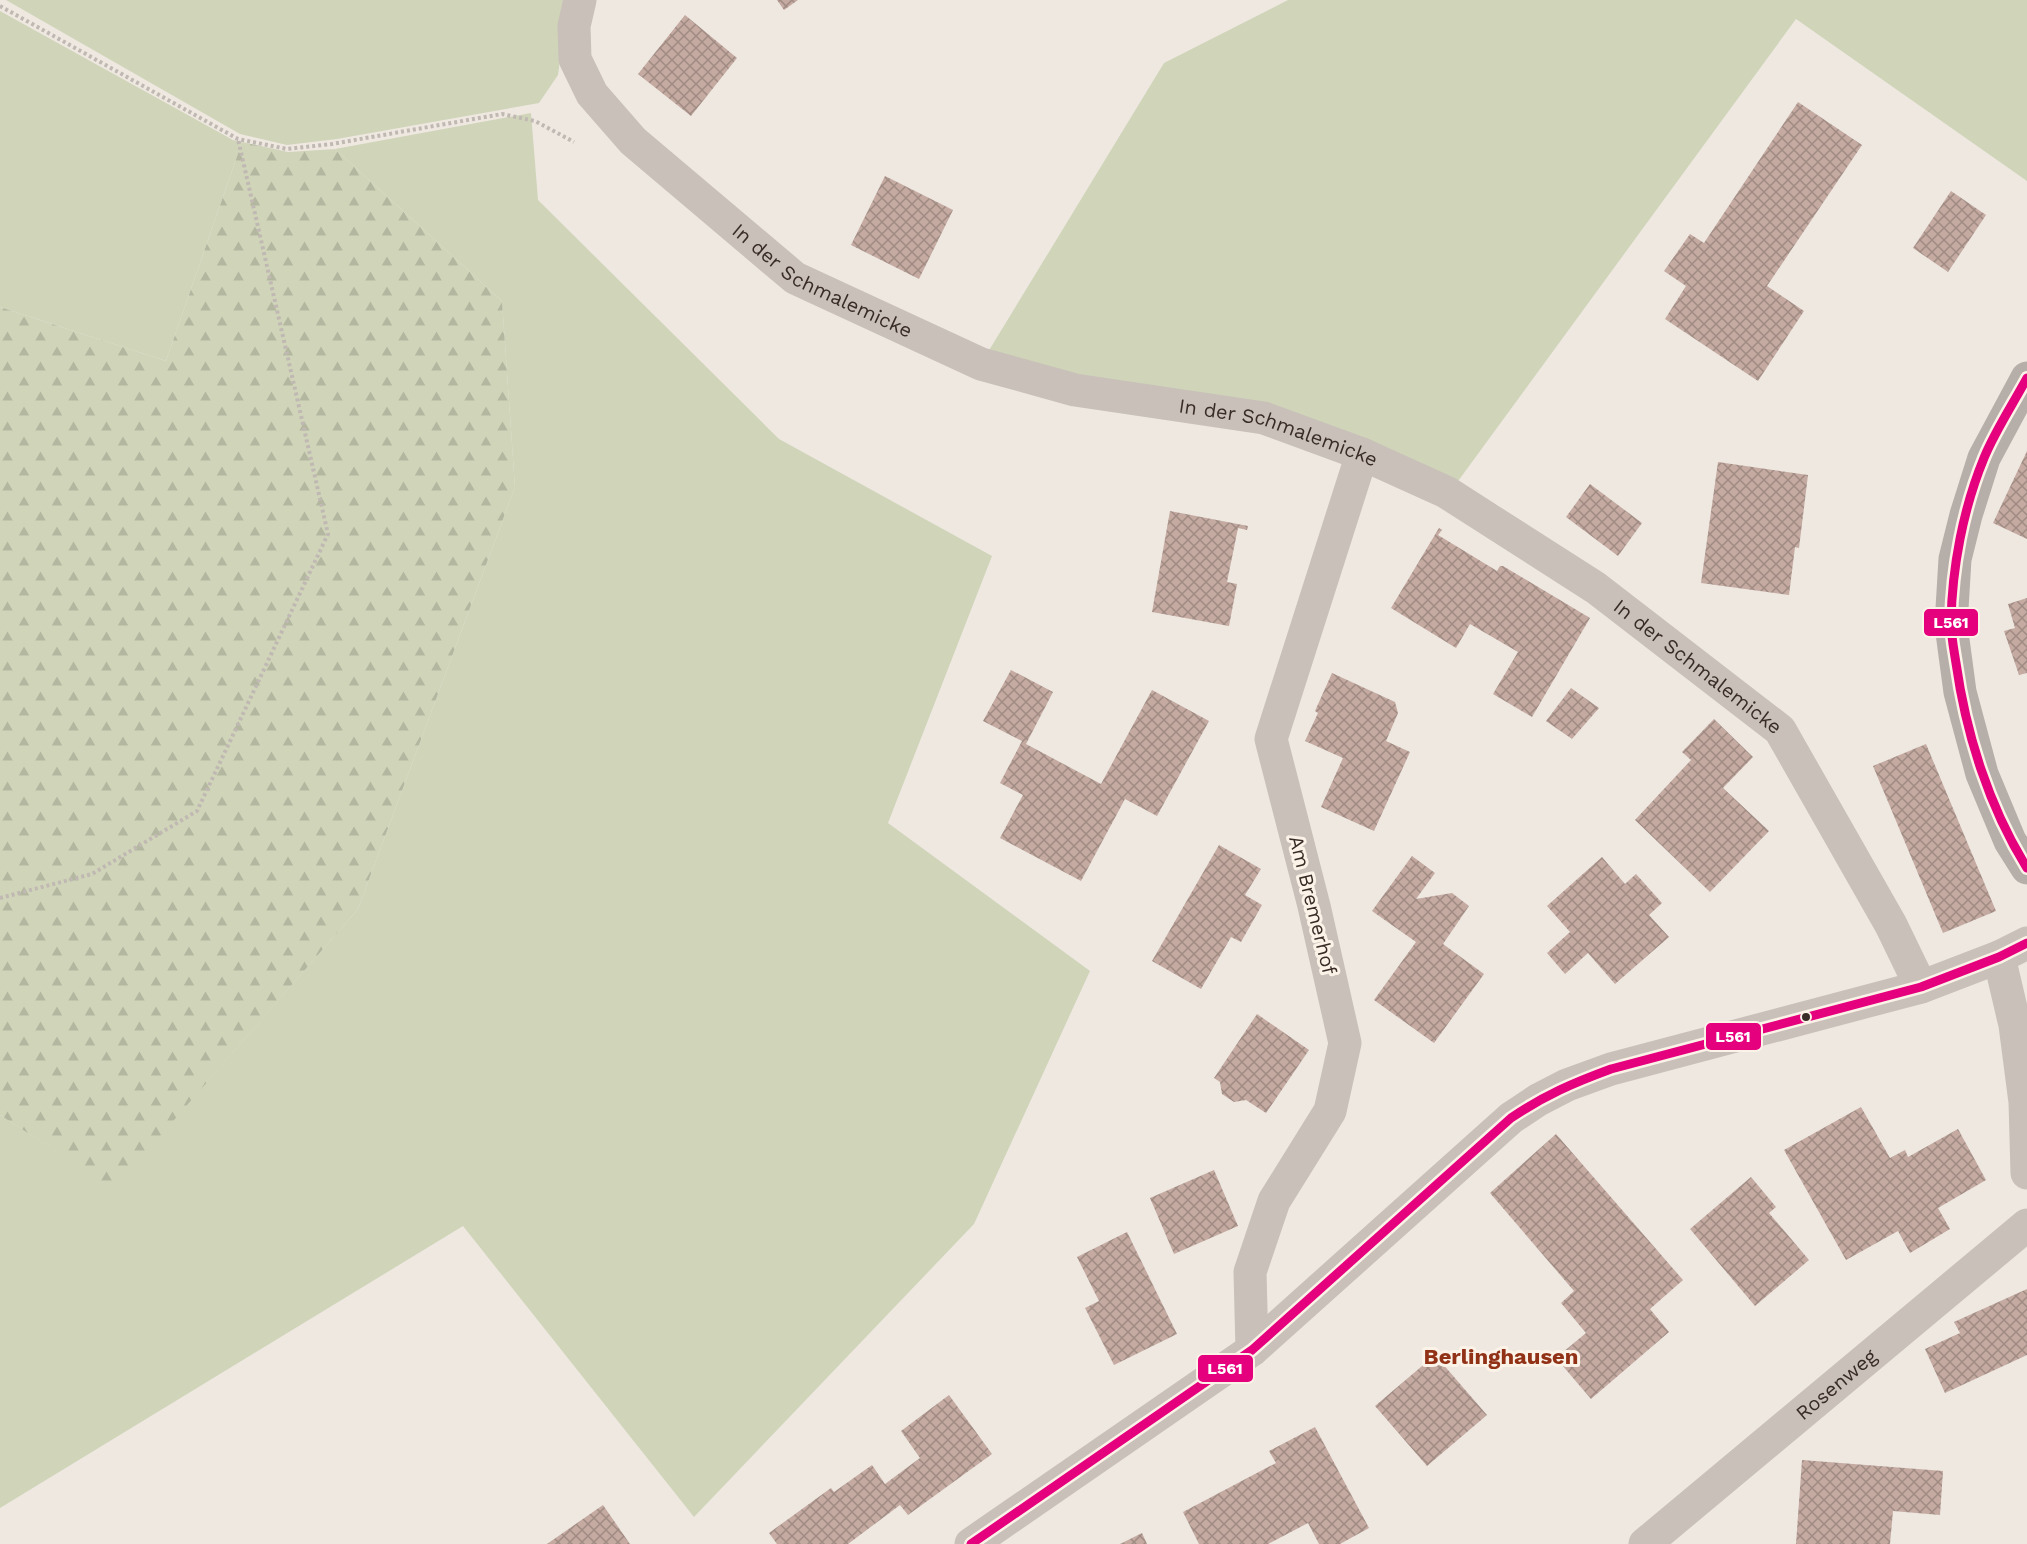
<svg xmlns="http://www.w3.org/2000/svg" width="2027" height="1544" viewBox="0 0 2027 1544" font-family="'Work Sans',sans-serif">
  <style>
    .green { fill: #d0d5b9 }
    .forest { fill: url(#forest-firs) }
    .building { fill: url(#building-cross-hatch) }
    .lines { fill: none; stroke-linecap: round; stroke-linejoin: round }
    .path { stroke: #c0b8b2; stroke-width: 4; stroke-dasharray: 3 3; stroke-linecap: butt }
    .minor { stroke: #c8c0b9; stroke-width: 33 }
    .major { stroke: #b6aea8; stroke-width: 33 }
    .bus-1-casing { stroke: #fbf2e8; stroke-width: 14 }
    .bus-1 { stroke: #e5007d; stroke-width: 9 }
    .bus-dot { fill: #392c27; stroke: #fbf2e8; stroke-width: 2 }
    .labels { text-anchor: middle; stroke-width: 6; stroke-linejoin: round; paint-order: stroke }
    .street-label { font-size: 20px; fill: #392c27; stroke: #fbf2e8 }
    .quarter-label { font-size: 22px; font-weight: bold; fill: #913217; stroke: #fbf2e8 }
    .line-badge { stroke: #fbf2e8; stroke-width: 2 }
    .badge-label { font-size: 16px; text-anchor: middle; font-weight: bold; fill: #fff }
  </style>
  <defs>
    <pattern id="forest-firs" width="22" height="20" patternUnits="userSpaceOnUse" patternTransform="scale(1.5)"><rect width="22" height="20" fill="#d0d5b9"/><path d="M5 1l3.5 6h-7zM16 11l3.5 6h-7z" fill="#b3b79f"/></pattern>
    <pattern id="building-cross-hatch" width="8" height="8" patternUnits="userSpaceOnUse" patternTransform="scale(1.5)"><rect width="8" height="8" fill="#c4aaa1"/><path d="M0 0l8 8M0 8l8-8" fill="none" stroke="#a08b83"/></pattern>
  </defs>
  <rect width="100%" height="100%" fill="#eee8e1"/>
  <path class="green" d="M6 0H568L558 75 539 103 337 139 287 145 240 134Z
    M1288 0H2027V181L1796 19 1453 488 985 357 1164 63Z
    M0 11 233 140 242 142 166 361 0 307Z
    M531 113 538 200 779 439 992 556 888 823 1090 971 974 1224 694 1517 463 1226 0 1508V1115L114 1188 358 909 515 487 502 301 335 149Z"/>
  <path class="forest" d="M242 142 288 152 335 149 502 301 515 487 358 909 114 1189 0 1115V307L166 361Z"/>
  <path class="building" d="M777 0H798L784 10Z
    M685 15 737 58 691 116 638 74Z
    M1798 102 1862 145 1767 286 1804 311 1758 381 1665 319 1686 286 1664 271 1690 234 1704 243Z
    M885 176 953 210 919 279 851 245Z
    M1951 191 1986 215 1948 272 1913 248Z
    M2027 451V539L1993 523Z
    M1718 462 1808 475 1799 548 1795 547 1789 595 1701 583Z
    M1590 484 1642 523 1618 556 1566 517Z
    M1170 511 1248 526 1247 530 1238 528 1227 582 1237 584 1229 626 1152 612Z
    M1439 528 1442 530 1438 535 1497 571 1500 566H1503L1590 618 1532 717 1493 694 1518 652 1470 624 1456 648 1391 608Z
    M2027 598V673L2019 675 2004 631 2015 628 2008 604Z
    M1011 670 1053 692 1026 744 1101 784 1152 690 1209 721 1157 816 1125 799 1081 881 1000 838 1023 795 1000 783 1022 741 983 721Z
    M1332 673 1395 702 1398 713 1386 741 1410 752 1374 831 1321 807 1343 758 1305 741 1318 713 1315 711Z
    M1571 688 1599 708 1572 739 1546 721Z
    M1714 719 1753 757 1723 788 1769 831 1710 892 1635 820 1691 760 1682 752Z
    M1926 744 1996 911 1943 933 1873 766Z
    M1219 845 1261 869 1245 895 1262 905 1241 942 1231 937 1201 989 1152 961Z
    M1412 856 1435 873 1416 899 1452 893 1469 906 1443 944 1484 974 1434 1043 1374 1000 1416 942 1372 911Z
    M1602 857 1625 884 1636 874 1662 903 1649 915 1669 937 1615 984 1588 953 1565 974 1547 953 1570 932 1547 906Z
    M1257 1014 1309 1050 1266 1113 1246 1100 1234 1102 1222 1094 1220 1082 1214 1078Z
    M1861 1107 1890 1158 1905 1150 1908 1157 1958 1129 1986 1180 1938 1208 1950 1229 1910 1253 1898 1231 1846 1260 1784 1150Z
    M1556 1134 1683 1280 1650 1309 1669 1332 1591 1399 1556 1358 1586 1333 1561 1303 1574 1291 1490 1193Z
    M1214 1170 1238 1226 1174 1254 1150 1198Z
    M1751 1177 1776 1207 1769 1213 1809 1260 1755 1306 1690 1229Z
    M1127 1232 1177 1334 1114 1365 1085 1308 1099 1301 1077 1257Z
    M2027 1289V1355L1945 1393 1925 1349 1960 1333 1954 1322Z
    M1435 1355 1487 1415 1427 1466 1375 1406Z
    M949 1395 992 1454 908 1515 900 1505 848 1544H777L769 1533 831 1488 834 1492 872 1465 885 1484 920 1458 901 1431Z
    M1315 1427 1369 1528 1340 1544H1319L1308 1523 1268 1544H1199L1183 1512 1276 1463 1269 1451Z
    M1802 1460 1943 1471 1940 1515 1893 1511 1890 1544H1796Z
    M603 1505 630 1544H547Z
    M1142 1533 1147 1544H1120Z"/>
  <g class="lines">
    <path class="path" d="M0 6 238 139 287 149 332 144 502 114 535 121 574 142
      M0 898 92 874 197 811 328 534 238 139"/>
    <g class="minor">
      <path id="s1" d="M580 0 574 26 575 59 592 94 633 141 795 278 981 364 1075 390 1264 418 1362 454 1446 492 1596 588 1780 730 1891 925 1921 987"/>
      <path d="M1999 957 2015 1025 2025 1102 2027 1173"/>
      <path d="M1252 1350 1250 1272 1274 1201 1330 1111 1345 1043 1314 906 1271 739 1362 454"/>
      <path d="M971 1544 1252 1350 1511 1118 1538 1100 1567 1085 1611 1069 1921 987 1999 957 2027 943"/>
      <path id="s2" d="M1645 1544 2027 1225"/>
    </g>
    <path class="major" d="M2027 378 1984 458 1966 515 1955 559 1951 625 1960 692 1982 774 2010 841 2027 868"/>
    <g class="bus-1-casing">
      <path id="bus-1" d="M2027 378C2013 404 1995 431 1984 458 1963 509 1952 568 1951 622 1951 636 1954 650 1956 663 1966 734 1989 807 2027 868
        M971 1544 1252 1350 1511 1118C1545 1095 1573 1083 1611 1069L1921 987 1999 957 2027 943"/>
    </g>
    <use href="#bus-1" class="bus-1"/>
  </g>
  <circle class="bus-dot" cx="1806" cy="1017" r="5"/>
  <g class="labels">
    <g class="street-label">
      <text dy="7" stroke="none"><textPath href="#s1" startOffset="398">In der Schmalemicke</textPath></text>
      <text dy="7" stroke="none"><textPath href="#s1" startOffset="884">In der Schmalemicke</textPath></text>
      <text dy="7" stroke="none"><textPath href="#s1" startOffset="1370">In der Schmalemicke</textPath></text>
      <text transform="translate(1313 905) rotate(76)" y="7">Am Bremerhof</text>
      <text dy="7" stroke="none"><textPath href="#s2" startOffset="249">Rosenweg</textPath></text>
    </g>
    <g class="quarter-label">
      <text x="1501" y="1364">Berlinghausen</text>
    </g>
  </g>
  <g class="line-badge">
    <rect x="1923" y="608" width="56" height="29" rx="6" fill="#e5007d"/>
    <rect x="1705" y="1022" width="57" height="29" rx="6" fill="#e5007d"/>
    <rect x="1197" y="1354" width="57" height="29" rx="6" fill="#e5007d"/>
  </g>
  <g class="badge-label">
    <text x="1951" y="628">L561</text>
    <text x="1733" y="1042">L561</text>
    <text x="1225" y="1374">L561</text>
  </g>
</svg>
